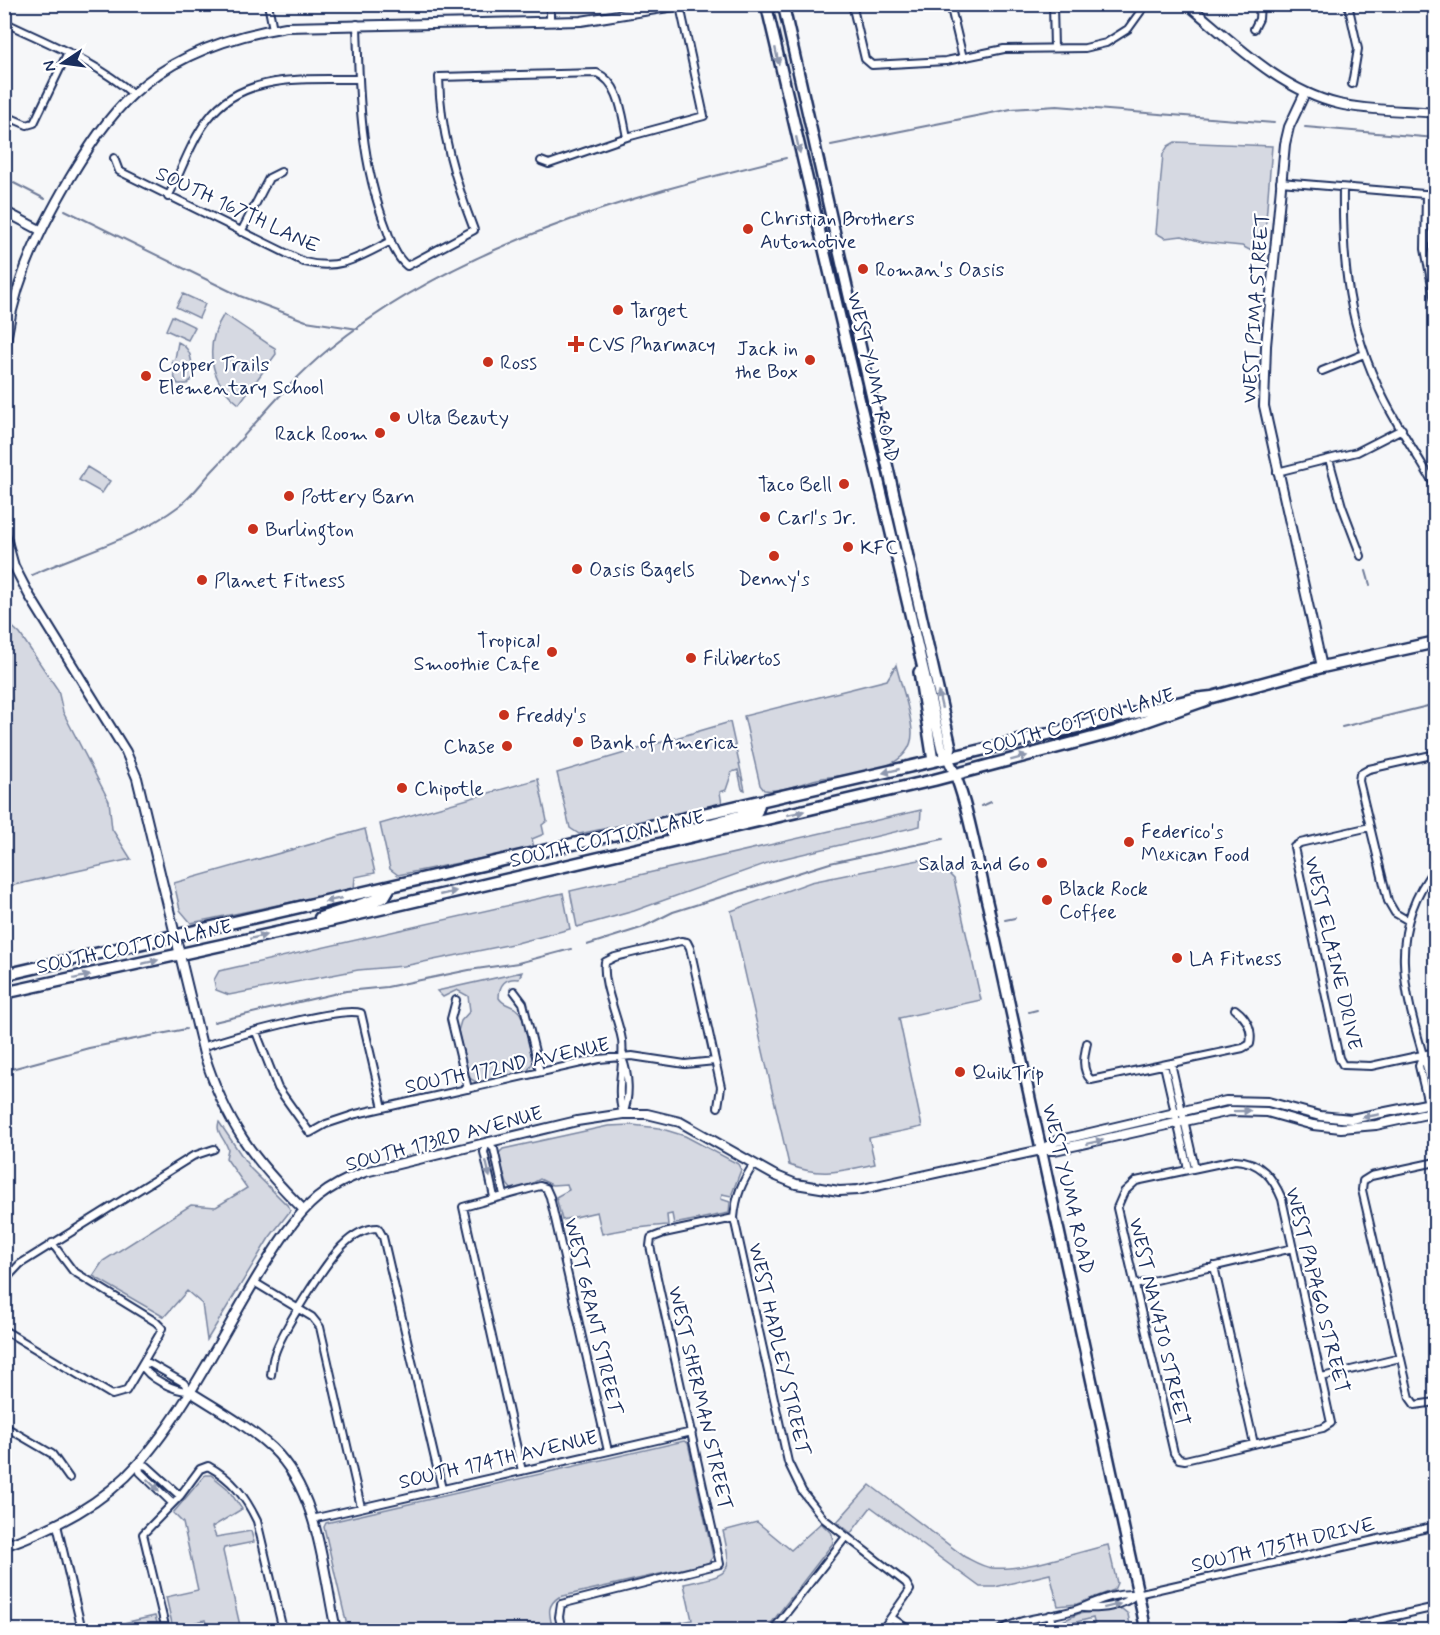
<svg xmlns="http://www.w3.org/2000/svg" width="1440" height="1635" viewBox="0 0 1440 1635" font-family="Mynerve,sans-serif">
  <style>
    .green { fill: #d6d9e2; stroke: #7884a0; stroke-width: 1.5 }
    .lines { fill: none; stroke-linecap: round; stroke-linejoin: round }
    .stream { stroke: #707c99; stroke-width: 2 }
    .minor-casing { stroke: #1b2f5e; stroke-width: 10 }
    .tertiary-casing { stroke: #1b2f5e; stroke-width: 12 }
    .secondary-casing { stroke: #1b2f5e; stroke-width: 14 }
    .primary-casing { stroke: #1b2f5e; stroke-width: 15 }
    .minor { stroke: #fff; stroke-width: 6 }
    .tertiary { stroke: #fff; stroke-width: 8 }
    .secondary { stroke: #fff; stroke-width: 9 }
    .primary { stroke: #fff; stroke-width: 10 }
    .oneway { fill: #8d97ae }
    .poi-dot { fill: #c8321e; stroke: #fff; stroke-width: 2 }
    .labels { text-anchor: middle; stroke-width: 4.5; stroke-linejoin: round; paint-order: stroke }
    .street-label { font-size: 20px; fill: #1b2f5e; stroke: #fff }
    .poi-label { font-size: 20px; fill: #1b2f5e; stroke: #fff; text-anchor: start }
  </style>
  <rect width="100%" height="100%" fill="#f6f7f9"/>
  <filter id="ink" filterUnits="userSpaceOnUse"><feTurbulence type="fractalNoise" baseFrequency=".0167" numOctaves="2"/><feDisplacementMap in="SourceGraphic" scale="12" xChannelSelector="R" yChannelSelector="G"/><feConvolveMatrix kernelMatrix="1 2 1 2 8 2 1 2 1" color-interpolation-filters="sRGB"/></filter>
  <g filter="url(#ink)">
    <path class="green" d="M1175 142 1272 146 1263 257 1242 246 1202 242 1182 236 1165 238 1156 233 1163 154 1168 146Z
      M183 294 205 304 199 318 176 307Z
      M224 314 270 345 275 348 276 354 239 404C208 380 204 345 224 314Z
      M172 316 195 327 188 340 166 330Z
      M178 342C193 349 191 362 194 377L187 384H178L175 379 172 360 175 359Z
      M87 467 110 481 102 493 79 480Z
      M4 619 20 634 58 690 63 712 109 801 112 829 131 859 5 887Z
      M896 665C901 686 911 710 912 732 913 773 850 774 822 778 805 781 781 793 764 790L760 785 744 716 887 680Z
      M730 722 745 790 742 789 738 770 732 772 726 790 720 792 722 804 579 834 570 828 557 773Z
      M538 779 547 821 542 825 544 834 532 839 534 848 398 875 390 869 380 824Z
      M921 810 920 826 773 861 634 911 577 927 570 891Z
      M365 829 375 873 355 877 354 889 191 923 180 910 174 883Z
      M919 860 944 869 954 879 981 1000 899 1018 922 1127 869 1138 875 1164C841 1171 822 1178 789 1165L731 911 811 882Z
      M563 893 570 929 517 943 404 966 358 970 229 995 216 990 214 980 219 971Z
      M522 972 519 979C506 977 499 984 499 998 505 1007 512 1004 518 1011 526 1017 530 1052 533 1062L527 1072 478 1083 469 1078 458 1031 461 1021 470 1011 468 996 457 990 443 997 437 991Z
      M219 1122 250 1168 289 1207 290 1211 269 1238 207 1340 202 1304 187 1291 164 1317 93 1276 103 1261 191 1205 216 1207 247 1188 226 1158 228 1149C225 1139 215 1132 219 1122Z
      M632 1125 659 1128 685 1136 738 1164 741 1170 731 1196 722 1194 721 1199 730 1202 729 1213 674 1224 672 1214 667 1215 668 1225C645 1227 626 1228 602 1234L597 1212 562 1220 556 1197 569 1190 567 1184 552 1185 540 1179 531 1184 511 1189 507 1184 498 1154 503 1149 608 1126Z
      M684 1441 688 1443 713 1557 708 1563 559 1597C545 1606 550 1616 553 1630H348L324 1527 326 1523Z
      M205 1475H211L227 1488 242 1509 212 1527 216 1537 251 1531 254 1542 224 1548 223 1551 241 1630H208L205 1620 173 1628 166 1597 198 1590 183 1523 173 1513Z
      M870 1485 965 1557C973 1561 982 1567 992 1568 1026 1571 1074 1553 1108 1545L1117 1583 1114 1590 1077 1604 1058 1606 1050 1574 995 1587H980L871 1507 851 1533 837 1522Z
      M757 1522 791 1550 821 1523 832 1534 833 1543 766 1630 722 1628 721 1630H645L692 1620 684 1584C728 1574 734 1578 723 1531Z
      M1113 1609H1122L1128 1614 1131 1630H1096L1093 1618 1064 1625 1063 1621 1078 1614Z
      M155 1616 159 1630H92Z"/>
    <g class="lines">
      <path class="stream" d="M1305 127 1436 138
        M831 145 1011 109 1057 106 1274 123
        M4 178 45 199
        M65 210 240 296 306 321 358 329
        M1366 571 1370 585
        M32 575C81 552 134 540 179 506 193 496 204 479 216 467 253 427 287 383 329 349 459 244 626 197 786 158
        M4 586 9 584
        M1342 727 1436 704
        M982 806 991 802
        M993 865 1001 864
        M1005 920 1015 918
        M587 945 641 928 673 912 830 863 943 839
        M1029 1012 1037 1010
        M214 1022 346 991 387 987 469 970 518 963 571 949
        M4 1071 89 1048 186 1029"/>
      <g class="minor-casing">
        <path id="minor" d="M268 4 273 29
          M550 4V21
          M852 4 865 59 872 65 946 61 1004 49 1085 48 1106 43 1128 29 1146 4
          M950 4 963 58
          M1053 4 1054 48
          M1348 4 1358 49 1352 84
          M4 22C49 44 95 61 133 94
          M357 24C359 94 360 161 386 227 391 242 395 256 407 266L474 230C455 180 440 131 439 77L597 73C620 83 622 115 627 137
          M1254 29 1259 19 1260 4
          M4 115 27 125 34 123 68 52
          M114 158 119 171 304 262C340 271 359 257 391 241
          M541 161 549 164 627 137 704 116 680 6
          M1280 182 1436 195
          M1343 188C1342 264 1348 327 1383 397 1398 428 1419 457 1436 488
          M1426 194 1425 249 1436 306
          M168 197C181 172 191 141 208 119 243 72 307 80 359 79
          M241 232 269 178 281 172
          M1322 371 1364 354
          M1329 459 1342 506 1361 556
          M1277 472 1357 452 1402 429
          M1370 827 1300 843 1294 847 1339 1058 1343 1065 1371 1066 1436 1052
          M1436 867C1375 944 1416 1019 1436 1102
          M1407 920 1395 913 1388 901 1359 781 1360 774 1369 769 1436 754
          M514 991 523 1003 540 1072
          M456 1000 451 1019 468 1089
          M256 1032 278 1088 310 1133 326 1124 356 1114 599 1059 632 1056 685 1064 715 1061
          M1087 1043C1084 1056 1081 1070 1091 1080L1243 1048 1250 1044C1253 1029 1247 1018 1235 1009
          M202 1047C229 1038 339 1006 361 1013L383 1108
          M1422 1056 1419 1066 1436 1137
          M622 1058C629 1075 630 1097 623 1114
          M1171 1063 1195 1168
          M1164 1065 1188 1169
          M623 1114C615 1088 625 1065 622 1040 618 1017 602 984 605 962L615 957 681 941 687 942 690 948 721 1087 718 1107
          M1235 1160C1260 1161 1273 1177 1282 1199L1331 1423 1323 1428 1185 1460 1179 1459 1174 1453 1117 1208 1124 1192 1136 1181Z
          M1436 1162 1371 1176 1363 1181 1362 1190 1410 1398 1415 1405 1436 1402
          M754 1164C742 1182 736 1195 734 1218L788 1462 802 1491 824 1519 906 1583 910 1590 882 1630
          M494 1197 484 1152 487 1142 494 1149 504 1195
          M1214 1266 1254 1444
          M4 1281 20 1264 193 1156 214 1149
          M254 1282 312 1317 320 1327 361 1507
          M1135 1285 1293 1248
          M4 1330 112 1395 126 1391 159 1335 162 1328 156 1322 73 1271 52 1243
          M149 1363 184 1383 189 1391C174 1391 148 1378 142 1365Z
          M271 1375C272 1369 272 1362 274 1356 281 1332 324 1265 342 1246 351 1237 364 1228 378 1228L383 1237 442 1489
          M1322 1377 1400 1358
          M4 1426 52 1454 69 1478
          M522 1471 463 1207 540 1186 546 1188 550 1197 608 1451
          M172 1503 140 1472 139 1464 147 1466 180 1496
          M312 1519 692 1432
          M57 1525 82 1630
          M1083 1608C1103 1609 1121 1607 1137 1594
          M1050 1615 1053 1630
          M892 1618 909 1630
          M166 1630 143 1534 180 1496 200 1469 208 1466C232 1479 245 1496 257 1521L283 1630
          M562 1630 559 1617 561 1604 720 1564 650 1246 651 1238 664 1233 734 1218
          M773 1630 845 1538
          M1001 1630C1026 1615 1057 1618 1083 1607 1103 1599 1114 1593 1137 1594L1436 1526
          M1333 1630 1436 1607"/>
      </g>
      <g class="tertiary-casing">
        <path id="tertiary" d="M1187 4C1233 42 1280 90 1339 104 1370 111 1404 110 1436 113
          M1305 93 1289 127 1285 144 1266 346 1264 406 1322 667
          M4 211 40 230
          M4 361C9 292 36 236 70 178 88 148 107 118 133 94 175 55 231 36 286 27L581 21 687 4
          M4 530 14 566 29 595 126 752 137 778 204 1054C226 1123 253 1160 304 1210
          M1041 1150 1056 1141 1226 1101 1268 1102 1320 1116 1351 1119 1436 1102
          M189 1391C217 1409 247 1425 272 1448 319 1492 323 1571 336 1630
          M4 1546C55 1528 103 1504 139 1463 185 1412 223 1333 259 1274 276 1247 293 1218 317 1198 332 1186 348 1178 365 1172L577 1121 623 1114H647L680 1122 774 1175 796 1184 839 1191 858 1190 1041 1150H1055L1230 1111 1267 1112 1313 1125 1341 1128 1376 1125 1436 1112"/>
      </g>
      <g class="secondary-casing">
        <path id="secondary" d="M766 4 942 749C965 780 978 866 988 906L1146 1630
          M783 4 951 747 948 757
          M919 672 933 761"/>
      </g>
      <g class="primary-casing">
        <path id="primary" d="M672 835 757 811 760 801
          M320 918 384 897 390 887
          M4 975 973 752 1194 699 1212 697 1322 667 1436 642
          M4 993 303 927 934 780 1115 732 1206 700"/>
      </g>
      <use href="#minor" class="minor"/>
      <use href="#tertiary" class="tertiary"/>
      <use href="#secondary" class="secondary"/>
      <use href="#primary" class="primary"/>
    </g>
    <defs><path id="oneway-solid" d="M-6-.8H1V-3.2L6.5 0L1 3.2V.8H-6Z" transform="scale(1.5)"/></defs>
    <g class="oneway">
      <use href="#oneway-solid" transform="translate(777 56) rotate(78)"/>
      <use href="#oneway-solid" transform="translate(798 145) rotate(77)"/>
      <use href="#oneway-solid" transform="translate(940 700) rotate(-103)"/>
      <use href="#oneway-solid" transform="translate(1019 758) rotate(-15)"/>
      <use href="#oneway-solid" transform="translate(891 771) rotate(167)"/>
      <use href="#oneway-solid" transform="translate(796 813) rotate(-13)"/>
      <use href="#oneway-solid" transform="translate(448 893) rotate(-13)"/>
      <use href="#oneway-solid" transform="translate(333 900) rotate(167)"/>
      <use href="#oneway-solid" transform="translate(258 937) rotate(-13)"/>
      <use href="#oneway-solid" transform="translate(150 962) rotate(-13)"/>
      <use href="#oneway-solid" transform="translate(82 977) rotate(-12)"/>
      <use href="#oneway-solid" transform="translate(1242 1111) rotate(-1)"/>
      <use href="#oneway-solid" transform="translate(1371 1116) rotate(169)"/>
      <use href="#oneway-solid" transform="translate(1095 1142) rotate(-13)"/>
      <use href="#oneway-solid" transform="translate(488 1169) rotate(77)"/>
      <use href="#oneway-solid" transform="translate(153 1485) rotate(44)"/>
      <use href="#oneway-solid" transform="translate(1112 1606) rotate(-14)"/>
    </g>
  </g>
  <g class="poi-dot">
    <circle cx="748" cy="229" r="6"/>
    <circle cx="863" cy="269" r="6"/>
    <circle cx="618" cy="310" r="6"/>
    <path d="M573 335h6v6h6v6h-6v6h-6v-6h-6v-6h6z"/>
    <circle cx="810" cy="360" r="6"/>
    <circle cx="488" cy="362" r="6"/>
    <circle cx="146" cy="376" r="6"/>
    <circle cx="395" cy="417" r="6"/>
    <circle cx="380" cy="433" r="6"/>
    <circle cx="844" cy="484" r="6"/>
    <circle cx="289" cy="496" r="6"/>
    <circle cx="765" cy="517" r="6"/>
    <circle cx="253" cy="529" r="6"/>
    <circle cx="848" cy="547" r="6"/>
    <circle cx="774" cy="556" r="6"/>
    <circle cx="577" cy="569" r="6"/>
    <circle cx="202" cy="580" r="6"/>
    <circle cx="552" cy="652" r="6"/>
    <circle cx="691" cy="658" r="6"/>
    <circle cx="504" cy="715" r="6"/>
    <circle cx="578" cy="742" r="6"/>
    <circle cx="507" cy="746" r="6"/>
    <circle cx="402" cy="788" r="6"/>
    <circle cx="1129" cy="842" r="6"/>
    <circle cx="1042" cy="863" r="6"/>
    <circle cx="1047" cy="900" r="6"/>
    <circle cx="1177" cy="958" r="6"/>
    <circle cx="960" cy="1072" r="6"/>
  </g>
  <g class="labels">
    <g class="street-label">
      <text transform="translate(238 209) rotate(25)" y="7">SOUTH 167TH LANE</text>
      <text transform="translate(1255 308) rotate(-86)" y="7">WEST PIMA STREET</text>
      <text transform="translate(874 377) rotate(77)" y="7">WEST YUMA ROAD</text>
      <text transform="translate(1078 721) rotate(-16)" y="7">SOUTH COTTON LANE</text>
      <text transform="translate(607 838) rotate(-13)" y="7">SOUTH COTTON LANE</text>
      <text transform="translate(134 946) rotate(-12)" y="7">SOUTH COTTON LANE</text>
      <text transform="translate(1334 953) rotate(77)" y="7">WEST ELAINE DRIVE</text>
      <text transform="translate(507 1065) rotate(-12)" y="7">SOUTH 172ND AVENUE</text>
      <text transform="translate(444 1138) rotate(-15)" y="7">SOUTH 173RD AVENUE</text>
      <text transform="translate(1069 1189) rotate(77)" y="7">WEST YUMA ROAD</text>
      <text transform="translate(1318 1290) rotate(76)" y="7">WEST PAPAGO STREET</text>
      <text transform="translate(594 1316) rotate(77)" y="7">WEST GRANT STREET</text>
      <text transform="translate(1160 1322) rotate(77)" y="7">WEST NAVAJO STREET</text>
      <text transform="translate(780 1349) rotate(77)" y="7">WEST HADLEY STREET</text>
      <text transform="translate(701 1398) rotate(77)" y="7">WEST SHERMAN STREET</text>
      <text transform="translate(498 1459) rotate(-13)" y="7">SOUTH 174TH AVENUE</text>
      <text transform="translate(1283 1544) rotate(-13)" y="7">SOUTH 175TH DRIVE</text>
    </g>
    <g class="poi-label">
      <text x="760" y="225">Christian Brothers<tspan x="760" dy="23">Automotive</tspan></text>
      <text x="875" y="276">Roman's Oasis</text>
      <text x="630" y="317">Target</text>
      <text x="588" y="351">CVS Pharmacy</text>
      <text x="798" y="355" text-anchor="end">Jack in<tspan x="798" dy="23">the Box</tspan></text>
      <text x="500" y="369">Ross</text>
      <text x="158" y="371">Copper Trails<tspan x="158" dy="23">Elementary School</tspan></text>
      <text x="407" y="424">Ulta Beauty</text>
      <text x="368" y="440" text-anchor="end">Rack Room</text>
      <text x="832" y="491" text-anchor="end">Taco Bell</text>
      <text x="301" y="503">Pottery Barn</text>
      <text x="777" y="524">Carl's Jr.</text>
      <text x="265" y="536">Burlington</text>
      <text x="860" y="554">KFC</text>
      <text x="589" y="576">Oasis Bagels</text>
      <text x="774" y="585" text-anchor="middle">Denny's</text>
      <text x="214" y="587">Planet Fitness</text>
      <text x="540" y="647" text-anchor="end">Tropical<tspan x="540" dy="23">Smoothie Cafe</tspan></text>
      <text x="703" y="665">Filibertos</text>
      <text x="516" y="722">Freddy's</text>
      <text x="590" y="749">Bank of America</text>
      <text x="495" y="753" text-anchor="end">Chase</text>
      <text x="414" y="795">Chipotle</text>
      <text x="1141" y="838">Federico's<tspan x="1141" dy="23">Mexican Food</tspan></text>
      <text x="1030" y="870" text-anchor="end">Salad and Go</text>
      <text x="1059" y="895">Black Rock<tspan x="1059" dy="23">Coffee</tspan></text>
      <text x="1189" y="965">LA Fitness</text>
      <text x="972" y="1079">QuikTrip</text>
    </g>
  </g>
  <rect width="1440" height="1635" fill="none" stroke="#fff" stroke-width="24"/>
  <rect x="12" y="12" width="1416" height="1611" fill="none" stroke="#1b2f5e" stroke-width="2" filter="url(#ink)"/>
  <g transform="translate(63 63) rotate(257)" stroke="#ffffff" stroke-width="4.5" paint-order="stroke">
  <path d="M0-4.5L10 22L0 15L-10 22Z" fill="#1b2f5e"/>
  <text y="-9" font-size="16" font-weight="bold" text-anchor="middle" fill="#1b2f5e">N</text>
  </g>
</svg>
